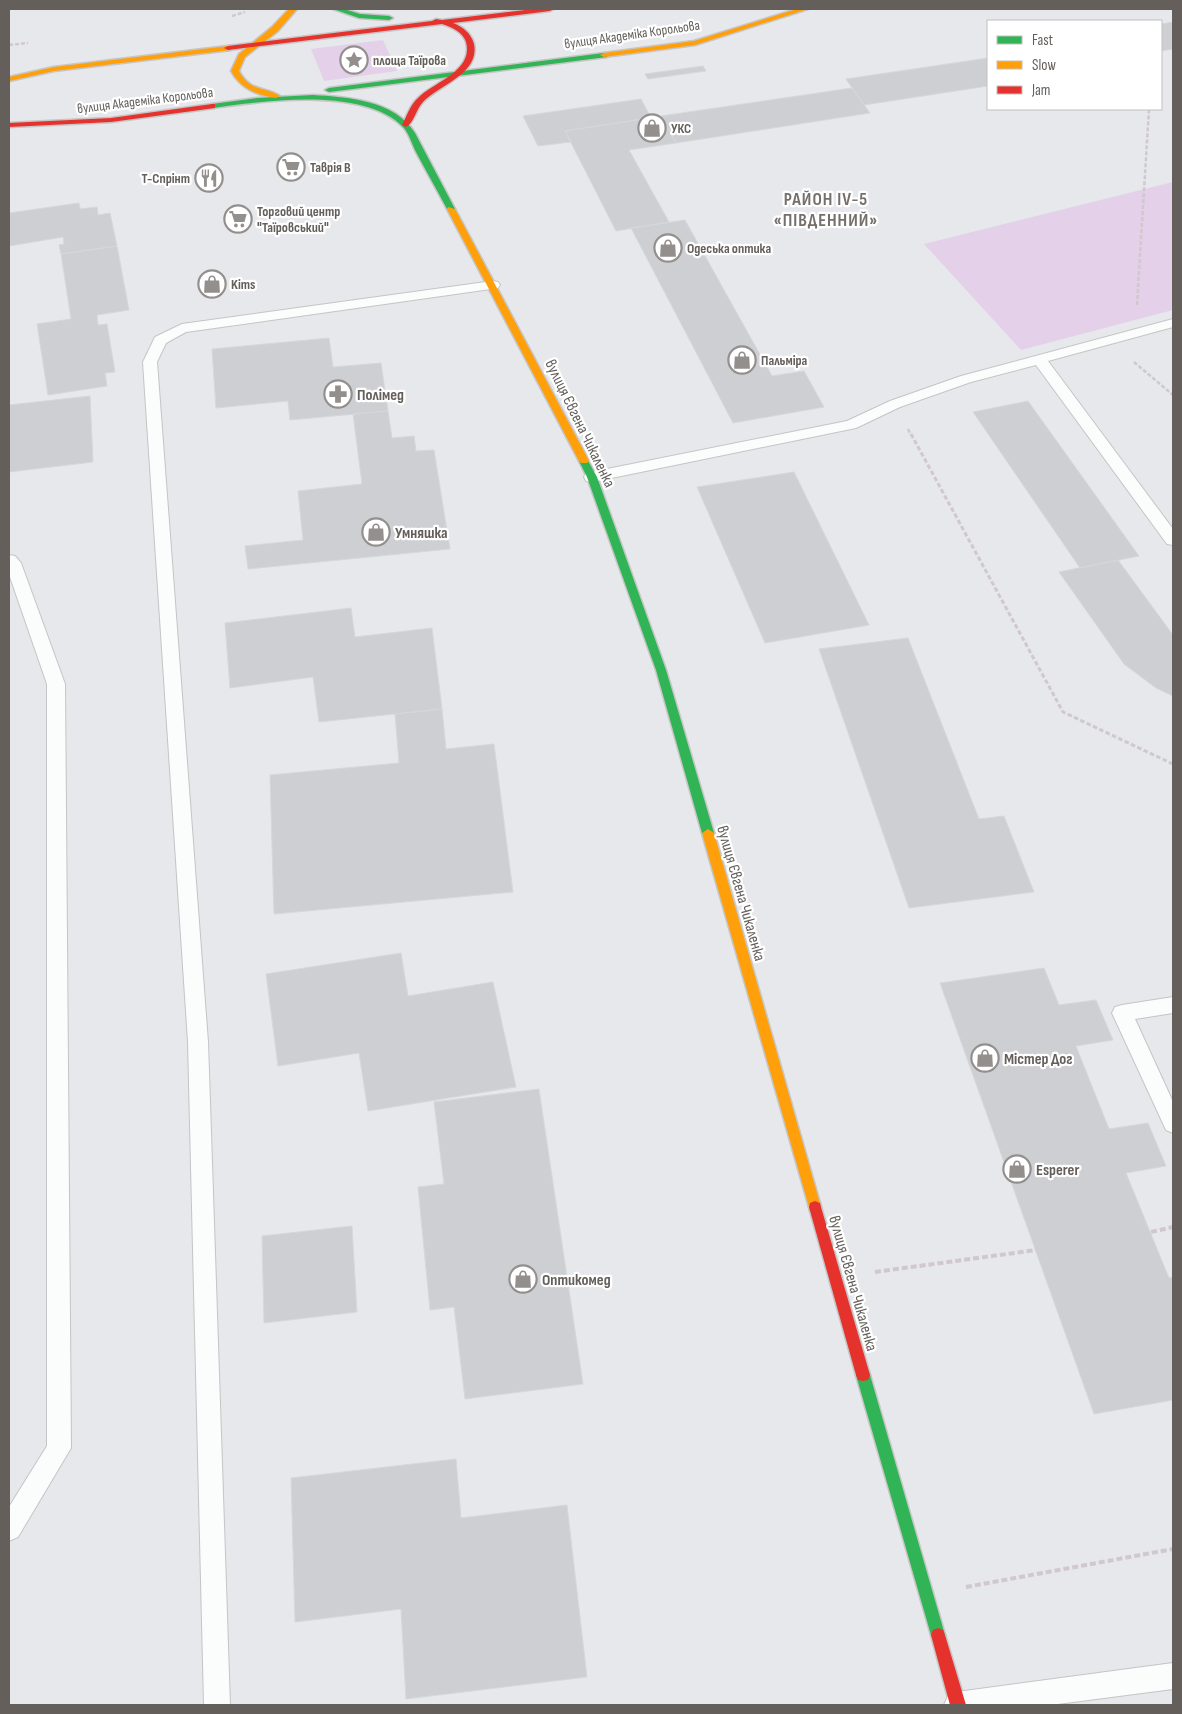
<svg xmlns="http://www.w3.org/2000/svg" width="1182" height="1714" viewBox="0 0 1182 1714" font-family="'Sofia Sans Condensed',sans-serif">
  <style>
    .green { fill: #e4d1e9 }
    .building { fill: #cecfd2; stroke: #d5d8da }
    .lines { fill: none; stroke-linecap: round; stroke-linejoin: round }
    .lane-casing { stroke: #c4c5c4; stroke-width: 2 }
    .fast-casing { stroke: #c6c6c7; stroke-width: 3 }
    .slow-casing { stroke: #c6c6c7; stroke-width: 3 }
    .jam-casing { stroke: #c6c6c7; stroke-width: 3 }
    .path-far2 { stroke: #d0c8cd; stroke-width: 2.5; stroke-dasharray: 4 2; stroke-linecap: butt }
    .path-far1 { stroke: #d0c8cd; stroke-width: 3; stroke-dasharray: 4.5 2.5; stroke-linecap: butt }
    .path { stroke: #d0c8cd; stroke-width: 4; stroke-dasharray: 6 3; stroke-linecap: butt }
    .lane { fill: #fbfcfc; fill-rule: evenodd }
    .fast { fill: #30b455; fill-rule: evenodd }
    .slow { fill: #ff9f0a; fill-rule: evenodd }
    .jam { fill: #e5322d; fill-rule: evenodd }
    .labels { text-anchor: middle; stroke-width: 4.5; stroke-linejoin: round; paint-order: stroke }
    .far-street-label { font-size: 14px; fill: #645f5b; stroke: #fff }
    .far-poi-label { font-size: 14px; font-weight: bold; fill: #645f5b; stroke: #fff; text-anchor: start }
    .poi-label { font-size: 16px; font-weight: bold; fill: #645f5b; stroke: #fff; text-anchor: start }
    .street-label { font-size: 16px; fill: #645f5b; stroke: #fff }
    .far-district-label { font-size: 18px; font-weight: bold; letter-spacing: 1px; fill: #76706c; stroke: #fff }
  </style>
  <rect width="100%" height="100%" fill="#e6e8eb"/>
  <path class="green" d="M383 40 397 71 324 81 311 49Z
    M1173 182V310L1021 350 924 244Z"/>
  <path class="building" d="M1173 22V49L1161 51V24Z
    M988 58V86L864 105 846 79Z
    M703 66 706 71 648 79 645 74Z
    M852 88 870 113 676 143 661 116Z
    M641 99 651 118 565 131 571 142 538 146 523 116Z
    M661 116 676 143 629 150 669 222 616 231 565 131Z
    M79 203 80 209 97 207 98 215 110 213 117 246 61 254 59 245 64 244 63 237 9 246V213Z
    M685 220 772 376 804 371 824 407 733 423 631 228Z
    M117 246 129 310 97 315 98 325 107 324 115 372 105 373 107 386 48 395 37 324 71 319 61 254Z
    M329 338 333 367 381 363 388 411 290 420 288 401 216 408 212 349Z
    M90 396 93 462 9 472V405Z
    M1028 401 1139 556 1080 568 973 412Z
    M388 411 392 438 414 436 416 451 434 450 450 549 248 569 245 546 303 540 298 491 362 484 353 414Z
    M794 472 869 625 765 643 697 487Z
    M1118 560 1173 635V696L1156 688 1124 664 1059 572Z
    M351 608 355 637 432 628 442 709 319 722 313 677 230 688 225 623Z
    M908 638 979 819 1004 816 1034 892 909 908 819 649Z
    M442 709 446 749 494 744 513 892 274 914 270 775 399 763 395 714Z
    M401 953 408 996 493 982 516 1087 368 1111 359 1053 278 1066 266 974Z
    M1044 968 1059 1005 1096 1000 1113 1040 1076 1046 1109 1129 1148 1123 1166 1166 1126 1173 1169 1278 1173 1277V1400L1094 1414 940 983Z
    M539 1089 583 1384 465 1399 454 1307 430 1310 418 1187 444 1184 434 1102Z
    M352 1226 357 1312 264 1323 262 1236Z
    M456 1459 461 1518 567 1505 587 1677 406 1699 401 1609 295 1622 291 1478Z"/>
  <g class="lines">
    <g class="lane-casing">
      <path id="lane" d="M493 281 498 282 500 285 498 288 186 332 166 343 157 362 208 1042 230 1705H204L188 1042 143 362 155 337 182 324Z
        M1173 319V327L1048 361 1173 529V545L1167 544 1036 365 971 382 900 407 856 428 592 482 586 481 584 477 586 473 592 472 847 421 890 401 961 376Z
        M9 555 15 556 21 563 65 684 71 1448 18 1537 9 1541V1507L47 1446V684L9 574Z
        M1173 997V1013L1135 1019 1173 1102V1133L1166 1130 1112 1013 1115 1007 1122 1005Z
        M1173 1663V1689L1050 1705H944L948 1696 957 1692Z"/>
    </g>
    <g class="fast-casing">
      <path id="fast" d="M333 9H344L360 14 389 16 393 18 389 20 359 18Z
        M604 53H607V57L329 92 325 90 329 88Z
        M313 95C347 97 395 100 415 133L455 209 454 211 447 209C437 190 426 171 416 152 412 144 409 134 404 128 365 86 263 101 212 108L208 106 212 104 257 98Z
        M584 458 587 459 597 477 666 670 714 833 712 836 708 837 702 833 656 670 587 477 579 461Z
        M863 1369 868 1370 870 1375 945 1635 943 1640 938 1642 933 1640 931 1635 856 1375 858 1370Z"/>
    </g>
    <g class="slow-casing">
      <path id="slow" d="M289 9H297L278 31 245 57 239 71C251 93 265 86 280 96L276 98C257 95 241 89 231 71L239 54 272 27Z
        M797 9H808L695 45 604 57 600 55 604 53 694 41Z
        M228 46H231V50L54 71 9 81V77L54 67Z
        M448 207 455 209 589 461 587 463H581L579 461 447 209Z
        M708 829 714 833 821 1207 820 1211 815 1213 810 1211 809 1207 702 833Z"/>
    </g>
    <g class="jam-casing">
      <path id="jam" d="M534 9H554L550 11 453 23C463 27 471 33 474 44 480 74 439 85 423 102 416 109 414 123 406 127L402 125C407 116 410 105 418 98 434 82 474 71 466 42 463 32 452 27 442 24L228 50 224 48 228 46 432 21 436 19 442 20Z
        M212 104H215V108L111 122 9 127V123L111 118Z
        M815 1201 820 1203 821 1207 870 1375 868 1380 863 1381 858 1380 856 1375 809 1207 810 1203Z
        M938 1628 943 1630 945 1635 966 1705H950L931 1635 933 1630Z"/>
    </g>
    <path class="path-far2" d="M232 16 245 12
      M9 45 28 43
      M1137 305 1149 109
      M1134 362 1173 395
      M908 429 911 435"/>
    <path class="path-far1" d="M911 434 1063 712 1173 764"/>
    <path class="path" d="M1151 1232 1173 1227
      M875 1272 1036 1250
      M966 1587 1173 1549"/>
    <use href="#lane" class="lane"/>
    <use href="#fast" class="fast"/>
    <use href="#slow" class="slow"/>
    <use href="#jam" class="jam"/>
  </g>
  <defs>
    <g id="sight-ring" transform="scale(1.4375)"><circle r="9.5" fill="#fff" stroke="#928f8d" stroke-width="1.5"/><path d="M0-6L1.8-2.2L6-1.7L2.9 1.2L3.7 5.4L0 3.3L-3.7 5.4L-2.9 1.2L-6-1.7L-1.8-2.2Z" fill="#928f8d"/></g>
    <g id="shop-ring" transform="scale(1.4375)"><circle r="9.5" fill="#fff" stroke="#928f8d" stroke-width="1.5"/><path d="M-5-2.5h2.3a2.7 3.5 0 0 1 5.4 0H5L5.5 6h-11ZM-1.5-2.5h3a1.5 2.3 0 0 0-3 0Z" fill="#928f8d"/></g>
    <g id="supermarket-ring" transform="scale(1.4375)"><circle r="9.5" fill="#fff" stroke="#928f8d" stroke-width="1.5"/><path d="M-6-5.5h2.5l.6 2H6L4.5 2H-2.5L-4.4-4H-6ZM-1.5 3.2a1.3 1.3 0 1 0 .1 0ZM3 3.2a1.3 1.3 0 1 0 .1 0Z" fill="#928f8d"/></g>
    <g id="restaurant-ring" transform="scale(1.4375)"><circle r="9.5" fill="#fff" stroke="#928f8d" stroke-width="1.5"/><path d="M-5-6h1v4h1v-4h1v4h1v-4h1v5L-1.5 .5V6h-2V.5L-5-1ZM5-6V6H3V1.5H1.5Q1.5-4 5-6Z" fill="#928f8d"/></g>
    <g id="pharmacy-ring" transform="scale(1.4375)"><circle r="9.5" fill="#fff" stroke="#928f8d" stroke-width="1.5"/><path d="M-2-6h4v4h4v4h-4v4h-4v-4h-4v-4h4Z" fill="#928f8d"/></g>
  </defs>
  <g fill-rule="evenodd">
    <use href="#sight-ring" x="354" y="60"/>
    <use href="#shop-ring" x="652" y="128"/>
    <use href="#supermarket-ring" x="291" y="167"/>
    <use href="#restaurant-ring" x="209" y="178"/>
    <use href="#supermarket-ring" x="238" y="219"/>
    <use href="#shop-ring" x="668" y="248"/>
    <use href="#shop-ring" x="212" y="284"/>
    <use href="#shop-ring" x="742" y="360"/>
    <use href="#pharmacy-ring" x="338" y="394"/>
    <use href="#shop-ring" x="376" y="532"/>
    <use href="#shop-ring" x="985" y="1058"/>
    <use href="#shop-ring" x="1017" y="1169"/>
    <use href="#shop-ring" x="523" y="1279"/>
  </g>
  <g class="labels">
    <g class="far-street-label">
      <text transform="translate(632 34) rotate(-8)" y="5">вулиця Академіка Корольова</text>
      <text transform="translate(145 100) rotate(-7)" y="5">вулиця Академіка Корольова</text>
    </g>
    <g class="far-poi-label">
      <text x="373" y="65">площа Таїрова</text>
      <text x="671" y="133">УКС</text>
      <text x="310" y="172">Таврія В</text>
      <text x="190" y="183" text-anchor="end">Т-Спрінт</text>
      <text x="257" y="216">Торговий центр<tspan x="257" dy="16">"Таїровський"</tspan></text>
      <text x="687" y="253">Одеська оптика</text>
      <text x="231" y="289">Kims</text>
      <text x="761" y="365">Пальміра</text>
    </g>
    <g class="poi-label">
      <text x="357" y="400">Полімед</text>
      <text x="395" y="538">Умняшка</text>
      <text x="1004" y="1064">Містер Дог</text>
      <text x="1036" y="1175">Esperer</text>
      <text x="542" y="1285">Оптикомед</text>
    </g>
    <g class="street-label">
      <text transform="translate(581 423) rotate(64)" y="6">вулиця Євгена Чикаленка</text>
      <text transform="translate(742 893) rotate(74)" y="6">вулиця Євгена Чикаленка</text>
      <text transform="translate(854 1283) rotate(74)" y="6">вулиця Євгена Чикаленка</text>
    </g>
    <g class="far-district-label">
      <text x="826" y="205">РАЙОН IV-5<tspan x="826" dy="21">«ПІВДЕННИЙ»</tspan></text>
    </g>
  </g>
  <rect width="1182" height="1714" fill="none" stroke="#645f5b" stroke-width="20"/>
  <rect x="987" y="20" width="175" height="90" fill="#ffffff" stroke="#c1bfbd"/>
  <rect x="997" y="36" width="25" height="8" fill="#30b455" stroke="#c1bfbd"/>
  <text x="1032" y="45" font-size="15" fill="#645f5b">Fast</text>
  <rect x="997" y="61" width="25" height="8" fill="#ff9f0a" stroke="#c1bfbd"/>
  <text x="1032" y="70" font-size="15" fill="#645f5b">Slow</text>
  <rect x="997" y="86" width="25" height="8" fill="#e5322d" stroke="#c1bfbd"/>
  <text x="1032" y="95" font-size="15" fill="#645f5b">Jam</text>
</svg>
